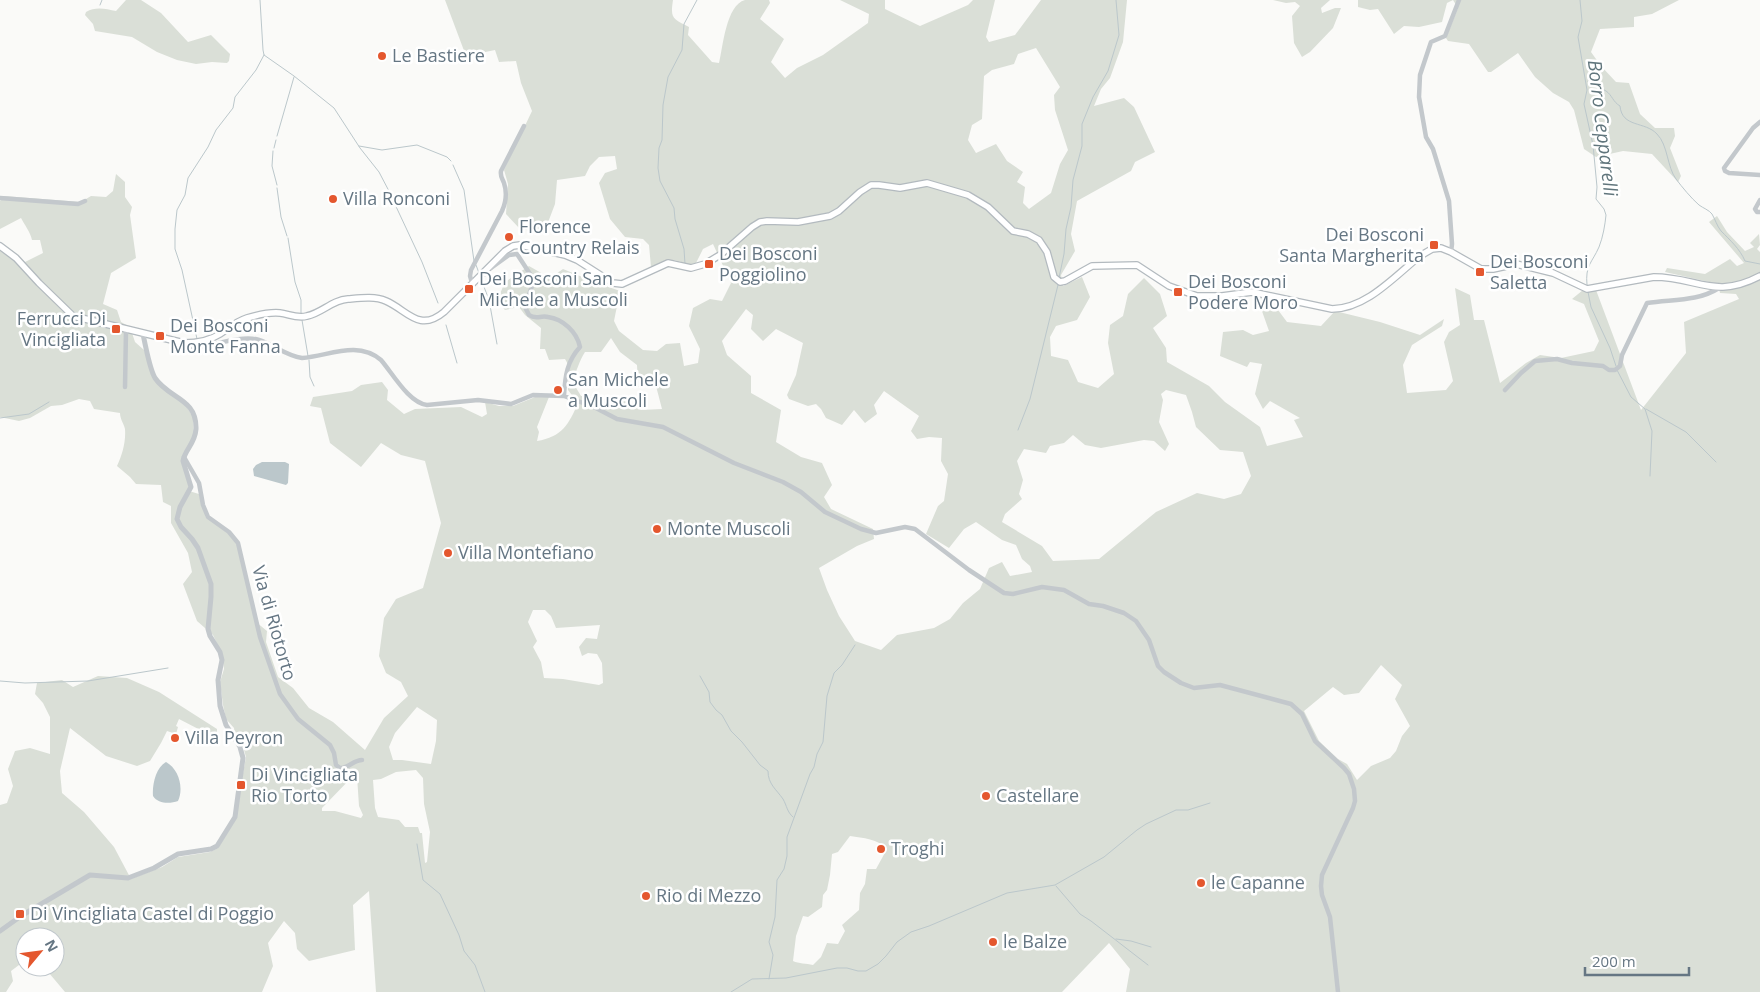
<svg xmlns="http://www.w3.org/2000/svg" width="1760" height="992" viewBox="0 0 1760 992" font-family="'Open Sans',sans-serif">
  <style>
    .green { fill: #dadfd7; fill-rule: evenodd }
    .water { fill: #bbc7cb }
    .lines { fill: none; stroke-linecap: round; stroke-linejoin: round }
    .stream { stroke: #bbc7cb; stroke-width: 1 }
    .secondary-casing { stroke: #b3babf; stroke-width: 8 }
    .minor { stroke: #c3c8cc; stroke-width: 4.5 }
    .tertiary { stroke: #c3c8cc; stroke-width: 5 }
    .secondary { stroke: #fff; stroke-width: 5.5 }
    .poi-dot { fill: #e4572e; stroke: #fff; stroke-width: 2 }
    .labels { text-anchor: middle; stroke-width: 5; stroke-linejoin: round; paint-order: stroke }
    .poi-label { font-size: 18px; fill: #657683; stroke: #fff; text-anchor: start }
    .street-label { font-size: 18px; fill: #657683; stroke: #fff }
    .water-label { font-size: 19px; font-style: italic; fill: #60757c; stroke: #fff }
  </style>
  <rect width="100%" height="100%" fill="#fafaf8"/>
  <path class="green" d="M126 0H141L161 13 188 42 211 35 230 54 229 61 227 63 212 62 196 64 177 60 157 52 132 37 95 31 93 24 85 15 86 12C96 6 106 9 116 11Z
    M445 0H673C670 19 673 19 689 27L688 35 712 62 719 63C723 47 726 5 745 0 752 0 762 0 769 0L770 3 760 19 784 39 771 62 785 78 797 68 823 55 868 23 869 14 840 0H885V9L920 26 968 5 973 0H995L986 37 989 42 1015 35 1041 0H1127L1123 42 1110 78 1101 89 1094 106 1124 98 1134 107 1155 152 1135 162 1131 171 1077 201 1071 234 1075 251 1061 275 1063 286 1082 277 1090 297 1077 320 1056 326 1050 337 1051 356 1068 360 1078 382 1098 388 1114 374 1108 343 1110 325 1123 316 1128 294 1144 278 1160 294 1167 316 1153 328 1166 348 1167 362 1209 386 1225 402 1260 427 1267 446 1303 437 1294 420 1300 418 1270 401 1263 409 1255 394 1262 364 1250 362 1247 367 1220 356 1223 332 1243 330 1253 335 1269 331 1257 297 1269 298 1287 322 1321 326 1335 311 1380 322 1420 335 1444 319 1442 326 1412 345 1403 365 1407 393 1446 390 1453 381 1444 342 1449 332 1460 325 1455 288 1470 295 1474 320H1484L1500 383 1526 363 1540 355 1561 358 1594 351 1599 341 1584 304 1572 299 1583 290H1596L1641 410 1686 353 1684 322 1739 299 1736 294 1720 293 1718 284 1665 272 1667 268 1705 274 1730 259 1737 266 1744 263 1709 222 1717 216 1727 232 1745 251 1754 247 1750 243 1759 234 1760 245 1757 249 1760 252V992H1126L1130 969 1109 943 1062 992H376L369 891 353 905 355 950 309 961 297 949 295 933 284 921 268 943 273 966 262 992H65L49 973 35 967H55V937H25V963L23 962 11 971 13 981 6 992H0V805L7 803 13 786 8 769 15 751 30 748 50 754V717L43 703 35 694 37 683 62 680 73 687 98 676 127 678 159 692 217 729V732L208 734 179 719 176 726 178 727 176 734 167 731 161 743 150 761 137 766 106 756 70 728 60 771 62 793 84 812 114 847 131 879 162 867 178 857 210 852 218 848 234 822 246 757 244 750 235 736 234 728 226 719 223 705 220 682 224 669 222 654 213 635 197 621 183 584 192 572 188 553 171 523V506L163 502 161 485 136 484 130 477 117 466C122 455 126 443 125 429 124 424 120 419 120 413L94 409 90 401 79 399 62 405 51 406 30 418 19 421 0 417V242L14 252 25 262 43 253 40 240H32C30 231 25 226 21 218L0 229V201L4 196 81 202 91 196 106 197 113 191 116 174 125 182V197L132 207 130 215 136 258 111 273 103 304 117 310 121 322 130 327 135 342 144 350 154 377 184 403 193 417 194 435 182 461 189 484V491L199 494 206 517 229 534 237 545 256 622 267 631 266 642 278 677 293 688 309 708 333 722 365 750 384 718 408 696 401 682 386 673 379 656 384 618 396 599 423 588 441 523 425 461 401 455 381 443 361 467 330 443 321 408 310 406 313 397 352 391 361 385 382 382 388 390 387 400 404 414 415 409 461 407 482 417 487 414 485 402 499 406H513L535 397H549L537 427 539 432 537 441C562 437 569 424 578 403L568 390 569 366 565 359 549 360 545 349H540L541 328 525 315 519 307 505 310 497 301 505 282 529 266 550 278 563 269 592 281 620 291 614 321 619 331 643 350 657 351 666 344 680 343 684 366 698 363 700 349 689 326 693 308 710 299 722 301 731 283 713 244 703 249 696 263C687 267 681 260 672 260 664 261 658 264 651 267L649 245 643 239 625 237 610 219 599 183 605 173 617 169 615 156 599 157 590 166 585 176 557 180 555 204 544 233 520 229 506 214 508 184 504 170 532 111 521 83 516 61 499 62 495 50 466 56ZM1036 48 1060 87 1054 95 1055 110 1068 150 1060 164 1051 193 1029 209 1023 203 1025 187 1017 182 1023 172 1007 161 996 144 976 153 968 140 972 125 982 119 984 76 992 70 1014 64 1018 54ZM746 309 753 315 751 329 763 341 776 329 803 343 796 375 787 395 789 399 808 406 816 404 821 409 826 418 842 425 854 410 865 423 877 414 874 405 884 391 919 416 911 431 917 439 929 437 942 438 941 461 948 474 944 501 938 506 926 534 949 548 964 529 976 522 1002 540 1016 545 1022 559 1030 566 1032 572 1010 576 1002 562 989 568 980 589 963 603 950 619 934 628 897 635 881 650 855 641 839 616 827 590 819 568 857 546 874 539 873 529 831 509 824 497 832 485 822 463 801 457 776 442 781 410 751 393V376L727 355 722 341ZM611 338 620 352 637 365 638 387 656 386 662 409 641 410 631 402 581 396 572 381C577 371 579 361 585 352H601ZM1166 390 1186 395 1192 412 1196 427 1220 450 1243 452 1251 476 1241 494 1224 499 1197 493 1156 512 1099 559 1053 561 1042 546 1002 522 1005 514 1022 499 1019 494 1023 480 1017 461 1024 449 1046 453 1050 446 1064 443 1073 435 1085 445 1101 448 1144 440 1154 441 1165 451 1169 444 1159 422 1163 400 1161 394ZM533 610H545L551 616 556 628 600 625 597 639 586 638 579 647 582 656 588 653 597 654 602 663 603 683 599 685 563 679 544 678 541 662 533 647 537 641 528 622ZM1381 665 1402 685 1395 699 1410 726 1402 736 1396 751 1390 758 1371 766 1357 780 1347 764 1338 759 1319 741 1304 711 1333 687 1344 695 1359 693ZM417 707 437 720 436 741 431 764 402 760H393L389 747 395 733ZM416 770 423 778 424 804 430 832 427 862 425 863 422 833H420L418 827H405L399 820 378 817 375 808 373 780 381 779 396 772ZM354 775 357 776 359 806 363 815 361 818 335 811H322V808ZM850 836C863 838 878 839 887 849L876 869H867L865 884 860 893 859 910 842 925 845 931 838 944 827 943 821 957 813 965C806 963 799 964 793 961L796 936 803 916 808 917 822 907 823 895 827 890 830 875 832 854 838 852Z
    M1273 0H1330L1321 8 1322 13 1335 8H1341L1333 28 1310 52 1302 57 1294 43 1292 16 1300 6 1295 2 1286 3Z
    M1358 0H1679L1652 14 1634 17V27L1600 29 1591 52 1601 66 1616 82 1629 83 1640 114 1655 128H1674L1675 136 1670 148 1681 176 1678 182 1652 154 1623 151 1596 157 1584 149 1574 110 1569 102 1553 93 1535 77 1518 53 1491 72H1488L1469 44 1448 41 1446 38 1458 8 1453 0 1447 3 1442 22 1419 27 1404 26 1394 34 1378 9 1370 10 1358 7Z"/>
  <path class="water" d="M262 462H285L289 464 288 483 286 485 254 476 253 469 256 465Z
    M166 762C179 769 184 788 178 801 170 804 158 804 153 796 152 785 156 767 166 762Z"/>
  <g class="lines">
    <path class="stream" d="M260 0 263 50 264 55 294 76 334 108 360 148 379 172 390 193
      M1580 0 1582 21 1578 37 1587 90 1584 104 1593 145 1597 187 1596 199 1604 209 1606 215C1605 225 1603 237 1599 247 1592 263 1585 265 1587 285
      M100 5 102 0
      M1588 82C1593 87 1600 87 1606 91 1612 95 1613 102 1620 106 1622 128 1645 121 1657 134 1668 145 1667 167 1676 179 1682 187 1691 198 1699 205 1703 208 1709 210 1712 214 1715 219 1717 226 1721 231 1730 240 1740 249 1745 261L1760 264
      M277 136 294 77
      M359 146 382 150 417 145 447 157 451 161
      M274 148 276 140
      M273 151 272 166 277 185
      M453 165 464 190 474 261
      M277 188 281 217 287 236
      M392 198 422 262 438 303
      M288 238 295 282 301 300V314
      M685 264 684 249 675 219 674 208 660 181 658 168 659 148 662 140 663 105 668 77 682 50 684 24 697 0
      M476 265 479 273
      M1059 278 1064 254 1066 229 1071 207 1073 180 1082 146V124L1093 97 1108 71 1119 35 1116 0
      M481 279 489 300 497 344
      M1588 292 1591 307 1610 348 1616 366
      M302 320 308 356
      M446 325 457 363
      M197 339 182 270 175 249V229L177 210 185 195 188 178 208 147 216 130 233 108 235 97 256 70 264 55
      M309 360 310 377 314 386
      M1617 370 1631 397 1645 409 1652 431 1650 476
      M1646 409 1686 432 1716 462
      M0 418 29 414 49 402
      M1018 430 1030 399 1058 285
      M700 676 709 692 710 702 716 710 722 715 731 731 742 742 760 765 768 771C768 784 776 789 783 799 787 806 787 812 793 817
      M0 681 25 683 88 681 168 668
      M417 844 423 880 440 894 459 935 464 951 475 965 485 992
      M1056 886 1080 914 1091 921 1148 965
      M1116 939 1131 941 1151 947
      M769 979 773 955 769 942 775 917 777 880 784 869 787 856V837L810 774 814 767 817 754 823 742 827 696 834 673 842 665 855 645
      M731 992 752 979 786 978 837 968H847L858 971H866L878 964 886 956 897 942 911 932 929 926 1007 893 1055 885 1104 857 1137 830 1146 824 1176 810H1188L1210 803"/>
    <g class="secondary-casing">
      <path id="secondary" d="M0 246 16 258 39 283 73 316 184 343C197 343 209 341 220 334 229 328 237 321 247 318 257 315 269 312 280 313 289 314 297 319 307 316 322 313 332 300 348 299 360 298 375 296 386 301 407 310 419 333 444 312L505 251 513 246 520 245 565 255 577 260 613 283 622 284 668 263 691 268 705 264 720 255 752 227 760 222 767 221 798 222 830 216 839 211 860 192 871 185H879L900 188 927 183 968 195 988 207 1013 231 1028 234 1039 240 1047 252 1054 277 1060 282 1065 281 1092 266 1137 265 1169 286 1197 296H1222L1252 292 1332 309C1366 309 1395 276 1420 256L1432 249 1441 248 1451 252 1481 269H1493L1516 264 1553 273 1587 289 1654 277C1697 277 1715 300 1760 276"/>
    </g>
    <path class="minor" d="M1760 122 1753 128 1724 168 1725 171 1729 173 1760 175
      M0 198 78 204 85 201
      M1760 200 1755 209 1757 212H1760
      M1451 252 1452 244 1449 201 1433 149 1426 137 1419 97 1420 75 1431 42 1445 36 1459 0
      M491 268 509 255 517 254 532 277V286L525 307 529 315C536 320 541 315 548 317 563 319 577 332 580 347 567 361 565 376 564 396
      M472 283 470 276 471 270 502 211C506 202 507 192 504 183 502 178 500 176 501 171L524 126
      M186 344 192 347H201C217 344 244 335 259 340 274 345 287 356 302 358 329 356 357 340 381 360 393 374 409 403 427 405L478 400 511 404 533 395 564 396 594 407 617 419 663 427 734 463 783 482 801 492 825 512 861 529 876 533 905 527 915 529 969 570 1004 593 1013 594 1042 587 1064 590 1089 604 1103 606 1124 613 1136 621 1149 640 1158 666 1164 672 1181 683 1194 688 1220 685 1291 704 1302 714 1315 741 1344 768 1349 774 1354 789 1355 801 1353 808 1322 875 1321 886 1322 895 1330 917 1338 992
      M125 387 126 330
      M1505 390 1521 373 1535 361 1557 359 1572 363 1603 366 1609 370H1615L1620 366 1622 355 1647 303C1672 299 1697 302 1719 288
      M184 457 199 483 203 505 208 517 229 532 238 543 260 637 280 694 298 719 330 745 334 753 336 765 340 768C348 769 353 760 362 760"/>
    <path class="tertiary" d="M0 931 21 916 90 875 128 878 154 868 178 854 211 849 217 846 235 817 243 758 240 747 226 725 220 706 218 680 222 660 220 652 210 636 208 629 211 597V584L198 548 192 539 181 527 177 519 180 507 191 487 183 461C185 449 195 444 196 429 197 398 169 399 155 378 150 370 145 344 143 334"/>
    <use href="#secondary" class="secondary"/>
  </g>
  <g class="poi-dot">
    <circle cx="382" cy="56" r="5"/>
    <circle cx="333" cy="199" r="5"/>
    <circle cx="509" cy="237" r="5"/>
    <rect x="1429" y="240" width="10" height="10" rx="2.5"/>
    <rect x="704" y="259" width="10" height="10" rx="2.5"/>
    <rect x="1475" y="267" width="10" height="10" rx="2.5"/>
    <rect x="464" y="284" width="10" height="10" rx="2.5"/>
    <rect x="1173" y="287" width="10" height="10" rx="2.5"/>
    <rect x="111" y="324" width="10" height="10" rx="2.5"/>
    <rect x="155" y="331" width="10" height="10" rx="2.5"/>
    <circle cx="558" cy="390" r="5"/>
    <circle cx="657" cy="529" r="5"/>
    <circle cx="448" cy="553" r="5"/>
    <circle cx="175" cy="738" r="5"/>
    <rect x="236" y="780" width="10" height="10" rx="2.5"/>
    <circle cx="986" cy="796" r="5"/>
    <circle cx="881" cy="849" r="5"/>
    <circle cx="1201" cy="883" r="5"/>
    <circle cx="646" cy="896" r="5"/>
    <rect x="15" y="909" width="10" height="10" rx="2.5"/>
    <circle cx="993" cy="942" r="5"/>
  </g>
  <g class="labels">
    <g class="poi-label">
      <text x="392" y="62">Le Bastiere</text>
      <text x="343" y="205">Villa Ronconi</text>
      <text x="519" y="233">Florence<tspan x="519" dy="21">Country Relais</tspan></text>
      <text x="1424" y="241" text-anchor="end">Dei Bosconi<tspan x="1424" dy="21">Santa Margherita</tspan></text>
      <text x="719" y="260">Dei Bosconi<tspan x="719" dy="21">Poggiolino</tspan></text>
      <text x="1490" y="268">Dei Bosconi<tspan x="1490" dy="21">Saletta</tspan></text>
      <text x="479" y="285">Dei Bosconi San<tspan x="479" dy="21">Michele a Muscoli</tspan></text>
      <text x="1188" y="288">Dei Bosconi<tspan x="1188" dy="21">Podere Moro</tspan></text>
      <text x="106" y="325" text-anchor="end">Ferrucci Di<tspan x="106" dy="21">Vincigliata</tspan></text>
      <text x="170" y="332">Dei Bosconi<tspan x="170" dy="21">Monte Fanna</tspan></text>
      <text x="568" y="386">San Michele<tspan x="568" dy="21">a Muscoli</tspan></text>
      <text x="667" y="535">Monte Muscoli</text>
      <text x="458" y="559">Villa Montefiano</text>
      <text x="185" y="744">Villa Peyron</text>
      <text x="251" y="781">Di Vincigliata<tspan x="251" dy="21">Rio Torto</tspan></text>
      <text x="996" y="802">Castellare</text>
      <text x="891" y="855">Troghi</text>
      <text x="1211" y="889">le Capanne</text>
      <text x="656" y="902">Rio di Mezzo</text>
      <text x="30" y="920">Di Vincigliata Castel di Poggio</text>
      <text x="1003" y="948">le Balze</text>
    </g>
    <g class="street-label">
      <text transform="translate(274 623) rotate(74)" y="6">Via di Riotorto</text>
    </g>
    <g class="water-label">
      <text transform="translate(1603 128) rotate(83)" y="7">Borro Cepparelli</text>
    </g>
  </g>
  <g transform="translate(40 952) rotate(61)"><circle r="24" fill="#ffffff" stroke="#c1c8cd"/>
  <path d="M0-4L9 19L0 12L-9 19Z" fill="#e4572e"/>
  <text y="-8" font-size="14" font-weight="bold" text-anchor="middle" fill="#657683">N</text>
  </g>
  <path d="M1585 967v8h104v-8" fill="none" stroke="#657683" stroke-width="2.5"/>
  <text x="1592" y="967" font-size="15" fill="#657683" stroke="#ffffff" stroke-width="4" paint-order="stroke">200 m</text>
</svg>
